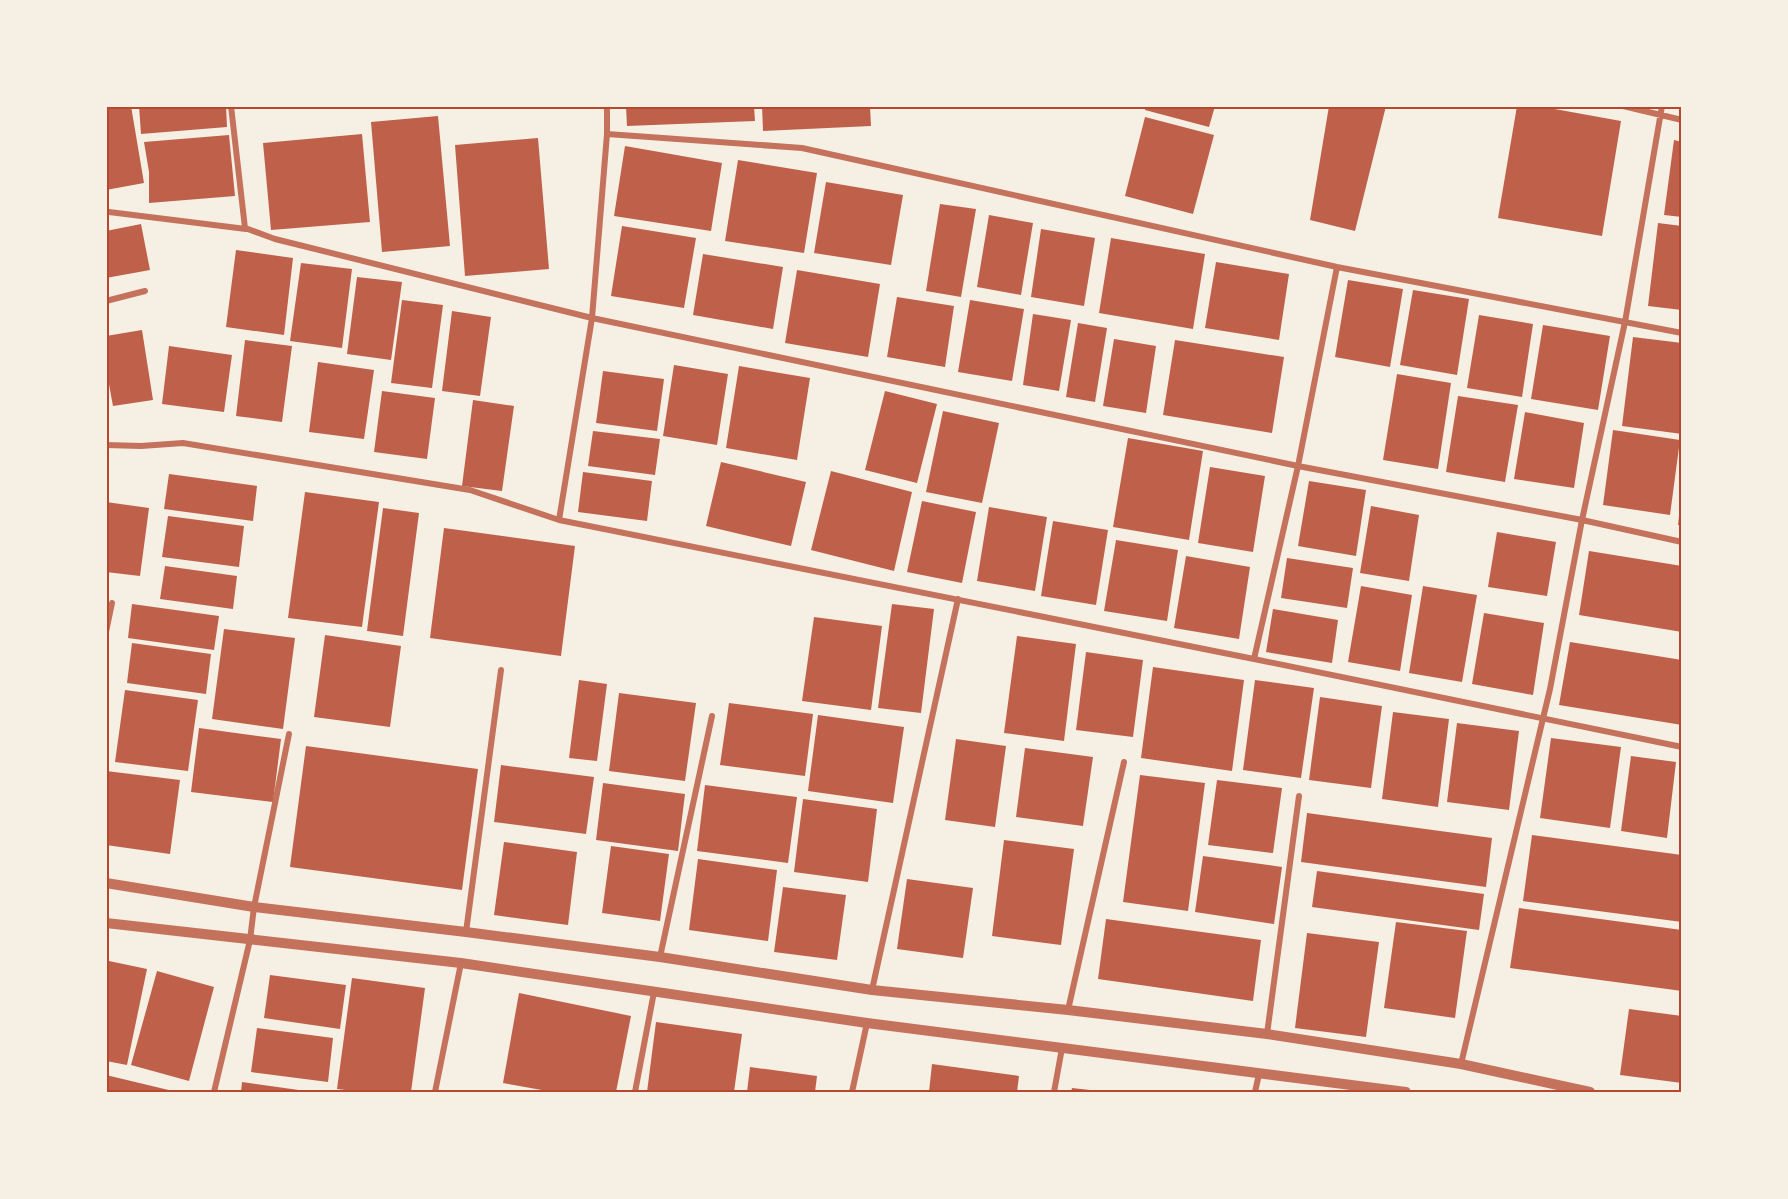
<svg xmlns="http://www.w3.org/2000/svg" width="1788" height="1199" viewBox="0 0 1788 1199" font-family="Manrope,sans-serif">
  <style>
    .building { fill: #bf614a }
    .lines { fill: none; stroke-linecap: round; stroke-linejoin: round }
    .minor { stroke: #c5725c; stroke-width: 6 }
    .tertiary { stroke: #c5725c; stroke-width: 10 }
    .neatline { fill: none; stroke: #b5482f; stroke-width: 2 }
  </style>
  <rect width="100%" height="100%" fill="#f6efe4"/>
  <path class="building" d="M106 106H131L144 183 106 190Z
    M139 106H226L227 127 141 134Z
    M626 106H754L755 121 627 126Z
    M762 106H870L871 126 763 131Z
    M1145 106H1215L1209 127 1145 110Z
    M1329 106H1386L1355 231 1310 220Z
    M1517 106H1538L1621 121 1602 236 1498 218Z
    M438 116 450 246 382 252 371 122Z
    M1145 117 1214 135 1193 214 1125 196Z
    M362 134 370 222 271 230 263 143Z
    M229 135 235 196 149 203V172L144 142Z
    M538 138 549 269 465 276 455 145Z
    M1674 140 1682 142V217L1664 215Z
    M625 146 722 163 711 231 614 216Z
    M738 160 817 173 804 253 725 241Z
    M826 182 903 195 891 265 814 253Z
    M940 204 976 209 961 297 926 291Z
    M989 215 1033 223 1021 295 977 287Z
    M1658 223 1682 226V310L1648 306Z
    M141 224 150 270 106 278V231Z
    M622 226 696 238 684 308 611 296Z
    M1041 229 1095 238 1084 306 1031 297Z
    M1111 238 1205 254 1193 329 1099 313Z
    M236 250 293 258 284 335 226 327Z
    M703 254 783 267 773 329 693 315Z
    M1216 262 1289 274 1279 340 1205 328Z
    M301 263 352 269 342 348 290 341Z
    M797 270 880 284 868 357 785 343Z
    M357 277 402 282 391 360 347 354Z
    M1348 280 1403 289 1390 367 1335 357Z
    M1413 290 1469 299 1457 375 1400 365Z
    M897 297 954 306 945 367 887 357Z
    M402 300 443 305 432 388 391 383Z
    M970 300 1024 309 1012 381 958 372Z
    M452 311 491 317 480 396 442 391Z
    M1033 314 1071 320 1059 391 1023 385Z
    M1479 315 1533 324 1522 397 1467 388Z
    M1078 323 1107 328 1095 402 1066 397Z
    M1543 325 1610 336 1598 410 1531 399Z
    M142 330 153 400 113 406 106 368V336Z
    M1633 337 1682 343V434L1622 426Z
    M1114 339 1156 346 1146 413 1103 406Z
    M245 340 292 346 282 422 236 416Z
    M1175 340 1284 357 1272 433 1163 415Z
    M169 346 232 355 224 412 162 404Z
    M318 362 374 370 364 439 309 432Z
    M674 365 728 374 717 445 663 436Z
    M739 366 810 378 797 460 726 448Z
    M603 371 664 379 657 431 596 423Z
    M1397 374 1451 383 1438 469 1383 460Z
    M382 391 435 398 427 459 374 452Z
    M885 391 937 404 917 483 865 470Z
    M1458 396 1518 405 1505 482 1446 472Z
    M473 400 514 406 502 491 462 486Z
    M943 411 999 423 982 503 926 492Z
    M1525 412 1584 423 1574 488 1514 479Z
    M1613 430 1680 440 1670 515 1603 505Z
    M593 431 660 439 655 475 588 466Z
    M1128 438 1203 451 1189 540 1113 527Z
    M721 462 806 482 791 546 706 526Z
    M1210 467 1265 476 1253 552 1198 543Z
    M831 471 912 492 894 571 811 550Z
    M583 472 652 481 647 521 578 512Z
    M169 474 257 486 253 521 164 509Z
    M1309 481 1366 490 1356 556 1298 546Z
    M305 492 379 502 362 627 288 618Z
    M922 501 976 512 962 583 907 572Z
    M106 502 149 508 140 576 106 572Z
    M1371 506 1419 515 1409 581 1360 573Z
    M989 507 1047 517 1035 591 977 581Z
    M383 508 419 513 403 636 367 631Z
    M1680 508H1682V525H1678Z
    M168 516 244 526 239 567 162 557Z
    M1053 521 1108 530 1096 605 1041 596Z
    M444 528 575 546 561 656 430 638Z
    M1497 532 1556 542 1547 596 1488 587Z
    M1116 540 1178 550 1167 621 1104 611Z
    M1589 551 1682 566V632L1579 615Z
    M1186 556 1250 567 1239 639 1174 628Z
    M1287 558 1353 568 1347 608 1281 598Z
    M165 566 237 576 233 609 160 599Z
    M1361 586 1412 595 1400 671 1348 662Z
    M1423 586 1477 595 1462 682 1409 673Z
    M132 604 219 616 214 650 128 638Z
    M892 604 934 609 921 713 878 708Z
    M1273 609 1338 620 1332 663 1266 652Z
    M1484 613 1544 623 1533 695 1472 684Z
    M814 617 882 626 871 710 802 701Z
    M224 629 295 638 283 729 212 719Z
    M325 635 401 646 390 727 314 717Z
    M1017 636 1076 644 1064 741 1004 733Z
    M1570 642 1682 660V725L1559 705Z
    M132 643 211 654 206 694 127 683Z
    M1086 652 1143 660 1133 737 1076 730Z
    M1153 667 1244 680 1232 771 1141 758Z
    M579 680 607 684 597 761 569 758Z
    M1255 680 1314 688 1301 778 1243 770Z
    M125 690 198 700 188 771 115 762Z
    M619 693 696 703 685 781 609 771Z
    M1320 697 1382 706 1371 788 1309 780Z
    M729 703 813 714 805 776 720 765Z
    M1393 712 1449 719 1438 807 1382 799Z
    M818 715 904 727 893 803 808 791Z
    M1457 723 1519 731 1509 810 1447 802Z
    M199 728 281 739 273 802 191 792Z
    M1551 738 1621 747 1610 828 1540 818Z
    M956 739 1006 746 995 827 945 820Z
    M306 746 478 769 462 890 290 867Z
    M1025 748 1093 757 1083 826 1016 817Z
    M1631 756 1676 762 1667 838 1621 831Z
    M501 765 594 777 586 834 494 822Z
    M106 771 180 780 170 854 106 845Z
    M1140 775 1205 783 1188 911 1123 902Z
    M1217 780 1282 788 1273 853 1208 845Z
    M603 783 685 794 678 851 596 840Z
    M705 785 797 797 788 863 697 851Z
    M803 799 877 809 868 882 794 872Z
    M1307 813 1492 838 1486 887 1301 862Z
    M1532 835 1682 855V922L1523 901Z
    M1004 840 1074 849 1061 945 992 936Z
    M504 842 577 852 568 925 494 915Z
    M611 846 669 854 660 921 602 913Z
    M1203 856 1282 867 1274 924 1195 912Z
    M698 859 777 870 768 941 689 930Z
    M1317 871 1484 894 1479 930 1312 907Z
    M907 879 973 888 963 958 897 949Z
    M783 887 846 895 837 960 774 952Z
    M1519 908 1682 930V991L1510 968Z
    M1106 919 1261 940 1253 1001 1098 979Z
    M1396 922 1467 931 1455 1018 1384 1008Z
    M1307 933 1379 942 1366 1037 1295 1028Z
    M109 961 147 969 127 1065 106 1061V971Z
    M157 971 214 987 189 1081 131 1065Z
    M270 975 346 985 340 1029 264 1018Z
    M352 978 425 988 411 1092H362L337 1089Z
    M519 993 631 1016 616 1092H553L503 1083Z
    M1629 1009 1682 1016V1083L1620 1075Z
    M656 1022 742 1034 734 1092H647Z
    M257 1028 333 1038 328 1082 251 1072Z
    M932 1064 1019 1076 1017 1092H929Z
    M750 1067 817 1076 815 1092H747Z
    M106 1075 177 1092H106Z
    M242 1082 306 1091V1092H241Z
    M1072 1088 1099 1091V1092H1071Z"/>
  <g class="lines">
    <path class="minor" d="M231 106 245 228 275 239 592 318 1298 466 1582 520 1682 542
      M1623 106 1682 120
      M607 134 802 148 1337 267 1682 333
      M109 212 246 229
      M106 301 145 291
      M106 445 141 446 183 443 470 490 559 520 1254 659 1682 747
      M559 520 592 318 607 134V106
      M106 632 112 603
      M1254 659 1298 466 1337 267
      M466 932 501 670
      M660 957 712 716
      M872 990 958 599
      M1068 1010 1124 762
      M1267 1034 1299 796
      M1461 1064 1550 689 1582 520 1625 322 1662 106
      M214 1092 250 940 254 907 289 734
      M435 1092 461 963
      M635 1092 654 992
      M852 1092 867 1023
      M1054 1092 1062 1048
      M1255 1092 1259 1074"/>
    <path class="tertiary" d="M106 883 254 907 466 932 660 957 872 990 1068 1010 1267 1034 1461 1064 1590 1092
      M106 923 461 963 867 1023 1406 1092"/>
  </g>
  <rect width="1788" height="1199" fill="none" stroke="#f6efe4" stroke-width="216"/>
  <rect x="108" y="108" width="1572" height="983" class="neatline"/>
</svg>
